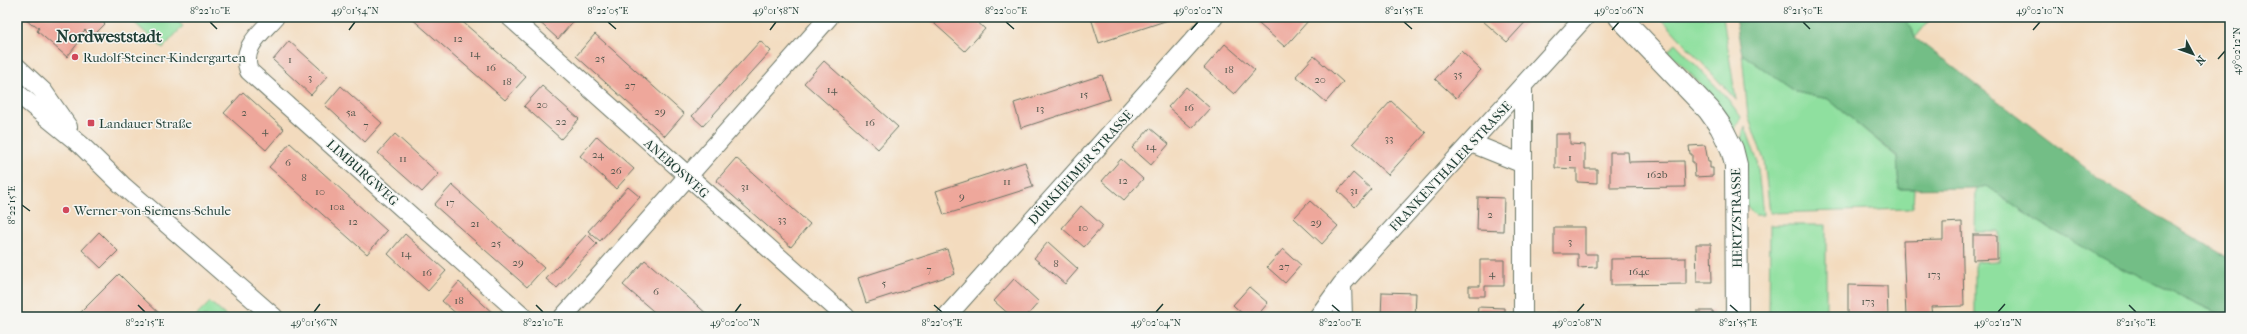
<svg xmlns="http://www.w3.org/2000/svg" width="2247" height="334" viewBox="0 0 2247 334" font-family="'IM FELL French Canon',serif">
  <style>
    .green { fill: #8fe09f; stroke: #578e6a }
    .forest { fill: #73be86; stroke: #497e5d }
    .building { fill: #eea79b }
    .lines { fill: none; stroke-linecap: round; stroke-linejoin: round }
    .minor-casing { stroke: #697464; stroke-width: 20 }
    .major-casing { stroke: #697464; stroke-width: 24 }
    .minor { stroke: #fff; stroke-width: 18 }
    .major { stroke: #fff; stroke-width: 22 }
    .ticks { fill: none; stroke: #1f3d34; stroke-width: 1.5 }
    .poi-dot { fill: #d1495b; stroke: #f6f6f2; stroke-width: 1.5 }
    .labels { text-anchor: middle; stroke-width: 3; stroke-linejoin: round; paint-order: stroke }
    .number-label { font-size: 11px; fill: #53584e }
    .poi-label { font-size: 13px; fill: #1f3d34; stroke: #f6f6f2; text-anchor: start }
    .street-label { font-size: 13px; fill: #1f3d34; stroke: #f6f6f2 }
    .district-label { font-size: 17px; font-weight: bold; fill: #1f3d34; stroke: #f6f6f2 }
    .neatline { fill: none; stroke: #1f3d34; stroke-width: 1.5 }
    .ticks-label { font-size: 10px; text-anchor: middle; fill: #1f3d34 }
  </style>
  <rect width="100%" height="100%" fill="#f6f6f2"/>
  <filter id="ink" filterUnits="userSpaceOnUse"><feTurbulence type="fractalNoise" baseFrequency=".025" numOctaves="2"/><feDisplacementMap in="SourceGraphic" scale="8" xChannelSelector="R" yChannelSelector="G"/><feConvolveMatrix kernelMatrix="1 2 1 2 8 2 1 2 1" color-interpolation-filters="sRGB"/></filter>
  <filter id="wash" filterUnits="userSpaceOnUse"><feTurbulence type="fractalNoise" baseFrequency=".012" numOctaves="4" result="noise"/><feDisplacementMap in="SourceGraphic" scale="16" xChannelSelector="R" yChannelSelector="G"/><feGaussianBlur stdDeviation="0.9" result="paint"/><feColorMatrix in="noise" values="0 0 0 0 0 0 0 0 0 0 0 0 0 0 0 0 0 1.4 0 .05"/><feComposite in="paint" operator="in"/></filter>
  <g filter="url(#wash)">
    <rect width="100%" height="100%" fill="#f3dbbe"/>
    <path class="green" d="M128 17H173L183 26 163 48Z
      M1660 17H1723L1736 100Z
      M1902 17H1932L1915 38 1912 29Z
      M1676 44 1727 98 1741 117 1733 133C1718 98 1694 78 1668 51Z
      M1742 54 1796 92 1828 99 1897 157 1899 189H1914L1913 207 1908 209 1770 213 1764 160 1748 116Z
      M1745 126 1757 160 1763 215H1755L1747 206 1738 149Z
      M1987 186 2040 223 2121 268 2219 314 2222 317H1975V262L2000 261 1999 232H1975L1976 188Z
      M1770 225H1826V317H1769Z
      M210 302 227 317H195Z"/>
    <path class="forest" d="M1735 17H1903L1912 29 1915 38 2112 188 2230 259V317H2222L2219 314 2121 268 2040 223 1987 186 1976 188 1899 189 1897 156 1828 99 1796 92 1742 54Z"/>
    <g id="blocks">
      <path class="building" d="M23 17H97L105 24 92 37 85 30 76 40 79 42 67 57 37 31 39 28 34 24 32 25Z
        M410 17H457L526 77 505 100Z
        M534 17H574L576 18 558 39Z
        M927 17H972L985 29 965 51Z
        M1177 17 1099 43 1091 18 1093 17Z
        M1265 17H1304L1308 21 1285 47 1259 24Z
        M1486 17H1530L1507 42 1483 21Z
        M595 34 684 114 665 136 576 56Z
        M289 41 328 76 311 95 273 60Z
        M760 41 771 51 703 126 692 116Z
        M1225 44 1255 70 1234 94 1204 68Z
        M1461 51 1481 70 1456 98 1435 79Z
        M1314 56 1343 82 1326 102 1296 76Z
        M824 61 898 127 878 149 804 83Z
        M1102 75 1110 99 1021 128 1014 103Z
        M341 86 382 123 365 142 325 105Z
        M542 86 579 119 561 139 524 106Z
        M1186 87 1210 108 1192 128 1168 107Z
        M243 92 284 129 266 150 224 113Z
        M1391 101 1426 133 1388 175 1353 143Z
        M1150 128 1169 144 1151 165 1132 148Z
        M395 134 439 174 422 192 378 153Z
        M1555 134H1570V144L1585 145V169H1597V183L1577 182V169L1555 168Z
        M597 136 634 169 616 189 580 156Z
        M290 143 387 231 367 254 269 167Z
        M1705 145 1708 161H1710V168H1713V176L1695 177 1694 162H1692V154H1690L1689 146Z
        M1610 152H1628L1629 162 1684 161 1685 187 1610 188Z
        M736 158 810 224 791 247 716 181Z
        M1121 159 1143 179 1124 200 1102 181Z
        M1025 162 1033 187 944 215 936 191Z
        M1353 173 1371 189 1355 207 1338 191Z
        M452 185 544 268 527 287 434 205Z
        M628 187 640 197 600 241 588 231Z
        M1478 197 1504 198 1503 231 1477 230Z
        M1310 201 1338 226 1322 244 1294 218Z
        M1081 206 1103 226 1084 247 1062 228Z
        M1962 222 1964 306 1931 307 1932 317H1906L1903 241 1943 240V223Z
        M1554 227H1585V254H1597V267L1578 268V254H1554Z
        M99 232 118 251 101 268 82 250Z
        M405 234 446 271 428 291 388 254Z
        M587 234 597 244 557 288 546 279Z
        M1973 235H1997V259L1973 260Z
        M1048 242 1078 269 1065 284 1034 258Z
        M1696 244H1711L1712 282H1697Z
        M947 249 955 274 866 303 858 278Z
        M1283 249 1301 265 1285 283 1267 267Z
        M1686 258V284L1611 285V259Z
        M645 260 688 297 710 317H660L623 285Z
        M1480 260H1504V286H1485V296H1469V286H1480Z
        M119 274 143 298 163 317H76Z
        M1014 279 1039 302 1026 317H1012L994 301Z
        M459 282 495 315 494 317H460L442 301Z
        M1848 285 1887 286 1888 317H1848Z
        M1249 287 1268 303 1256 317H1246L1233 305Z
        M1382 292 1416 293 1415 317H1381Z
        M1478 307 1504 308V317H1477Z
        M1697 311H1713V317H1697Z
        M1556 313H1585V317H1556Z"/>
    </g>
  </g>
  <g filter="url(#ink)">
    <use href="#blocks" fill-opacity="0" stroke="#697464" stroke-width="1"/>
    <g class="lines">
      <g class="minor-casing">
        <path id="minor" d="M275 17C261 33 240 48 249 71L524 317
          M510 17 846 317
          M17 67 43 91 68 127
          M1523 87V317
          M17 93 81 145 122 185 274 317
          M1471 143 1523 164
          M1342 284 1343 317
          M563 317 829 17
          M946 317 1214 17
          M1318 317 1342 284 1585 17"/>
      </g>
      <g class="major-casing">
        <path id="major" d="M1620 17 1709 110 1721 127 1732 149 1736 165 1737 317"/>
      </g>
      <use href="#minor" class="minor"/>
      <use href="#major" class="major"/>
    </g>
  </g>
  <path class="ticks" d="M210 22 217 29M608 22 616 29M1006 22 1014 29M1404 22 1412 29M1803 22 1810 29M349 30 355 22M770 30 776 22M1191 30 1198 22M1612 30 1619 22M2033 30 2040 22M2218 59 2225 51M22 205 30 211M138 305 145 312M536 305 543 312M934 305 942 312M1332 305 1340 312M1730 305 1738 312M2129 305 2136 312M314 312 320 304M735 312 741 304M1156 312 1163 304M1577 312 1584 304M1998 312 2005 304"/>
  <g class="poi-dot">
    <circle cx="75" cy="57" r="4"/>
    <rect x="87" y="119" width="8" height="8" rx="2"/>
    <circle cx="66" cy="210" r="4"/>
  </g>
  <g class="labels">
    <g class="number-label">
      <text x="458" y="42">12</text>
      <text x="475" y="57">14</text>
      <text x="600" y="62">25</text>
      <text x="290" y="63">1</text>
      <text x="491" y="71">16</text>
      <text x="1229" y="73">18</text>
      <text x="1458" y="78">35</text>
      <text x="310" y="81">3</text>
      <text x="1320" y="83">20</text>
      <text x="507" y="85">18</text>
      <text x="630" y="89">27</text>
      <text x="832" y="93">14</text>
      <text x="1084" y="98">15</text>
      <text x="542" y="108">20</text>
      <text x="1189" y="111">16</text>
      <text x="1040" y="112">13</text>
      <text x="660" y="115">29</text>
      <text x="244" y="116">2</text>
      <text x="351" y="116">5a</text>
      <text x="561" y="125">22</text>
      <text x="870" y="126">16</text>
      <text x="366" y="129">7</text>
      <text x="265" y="134">4</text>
      <text x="1389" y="142">33</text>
      <text x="1151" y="150">14</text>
      <text x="598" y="158">24</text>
      <text x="1570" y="161">1</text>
      <text x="403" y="162">11</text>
      <text x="288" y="166">6</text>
      <text x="616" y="174">26</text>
      <text x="1657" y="178">162b</text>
      <text x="304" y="181">8</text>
      <text x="1123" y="184">12</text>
      <text x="1007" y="185">11</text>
      <text x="745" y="190">31</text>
      <text x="1354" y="194">31</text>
      <text x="320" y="195">10</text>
      <text x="962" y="200">9</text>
      <text x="450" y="206">17</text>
      <text x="337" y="210">10a</text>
      <text x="1490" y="218">2</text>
      <text x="782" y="223">33</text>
      <text x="353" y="225">12</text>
      <text x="1316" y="226">29</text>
      <text x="475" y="227">21</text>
      <text x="1083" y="231">10</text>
      <text x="1570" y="245">3</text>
      <text x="496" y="247">25</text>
      <text x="406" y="257">14</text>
      <text x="518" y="266">29</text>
      <text x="1056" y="267">8</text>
      <text x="1284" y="270">27</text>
      <text x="929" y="273">7</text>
      <text x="1639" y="275">164c</text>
      <text x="427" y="276">16</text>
      <text x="1492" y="277">4</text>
      <text x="1934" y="278">173</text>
      <text x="884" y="287">5</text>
      <text x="656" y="295">6</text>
      <text x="459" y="304">18</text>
      <text x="1868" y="305">173</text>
    </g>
    <g class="poi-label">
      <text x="83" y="62">Rudolf-Steiner-Kindergarten</text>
      <text x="99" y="128">Landauer Straße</text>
      <text x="74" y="215">Werner-von-Siemens-Schule</text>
    </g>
    <g class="street-label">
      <text transform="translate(1450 166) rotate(-47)" y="5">FRANKENTHALER STRASSE</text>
      <text transform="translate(1080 167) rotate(-48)" y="5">DÜRKHEIMER STRASSE</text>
      <text transform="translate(677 168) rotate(42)" y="5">ANEBOSWEG</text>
      <text transform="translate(363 172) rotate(42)" y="5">LIMBURGWEG</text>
      <text transform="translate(1736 218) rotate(-91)" y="5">HERTZSTRASSE</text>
    </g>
    <g class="district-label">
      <text x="109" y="42">Nordweststadt</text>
    </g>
  </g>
  <rect width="2247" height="334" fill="none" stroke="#f6f6f2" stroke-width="44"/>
  <g transform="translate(2193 54) rotate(131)" stroke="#f6f6f2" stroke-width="3" paint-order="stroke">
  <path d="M0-3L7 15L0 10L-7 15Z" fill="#1f3d34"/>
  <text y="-6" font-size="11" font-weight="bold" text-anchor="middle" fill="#1f3d34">N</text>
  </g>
  <rect x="22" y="22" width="2203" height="290" class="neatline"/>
  <g class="ticks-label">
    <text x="210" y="14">8°22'10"E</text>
    <text x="355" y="14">49°01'54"N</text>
    <text x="608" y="14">8°22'05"E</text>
    <text x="776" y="14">49°01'58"N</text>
    <text x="1006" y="14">8°22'00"E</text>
    <text x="1198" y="14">49°02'02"N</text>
    <text x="1404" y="14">8°21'55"E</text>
    <text x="1619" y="14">49°02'06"N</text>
    <text x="1803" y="14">8°21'50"E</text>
    <text x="2040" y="14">49°02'10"N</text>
    <text transform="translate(2236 51) rotate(-90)" y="4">49°02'12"N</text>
    <text transform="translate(11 205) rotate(-90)" y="4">8°22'15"E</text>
    <text x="145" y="326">8°22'15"E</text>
    <text x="314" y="326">49°01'56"N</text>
    <text x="543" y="326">8°22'10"E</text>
    <text x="735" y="326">49°02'00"N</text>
    <text x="942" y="326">8°22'05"E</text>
    <text x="1156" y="326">49°02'04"N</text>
    <text x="1340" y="326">8°22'00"E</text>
    <text x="1577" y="326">49°02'08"N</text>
    <text x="1738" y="326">8°21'55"E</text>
    <text x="1998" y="326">49°02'12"N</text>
    <text x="2136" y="326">8°21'50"E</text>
  </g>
</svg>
